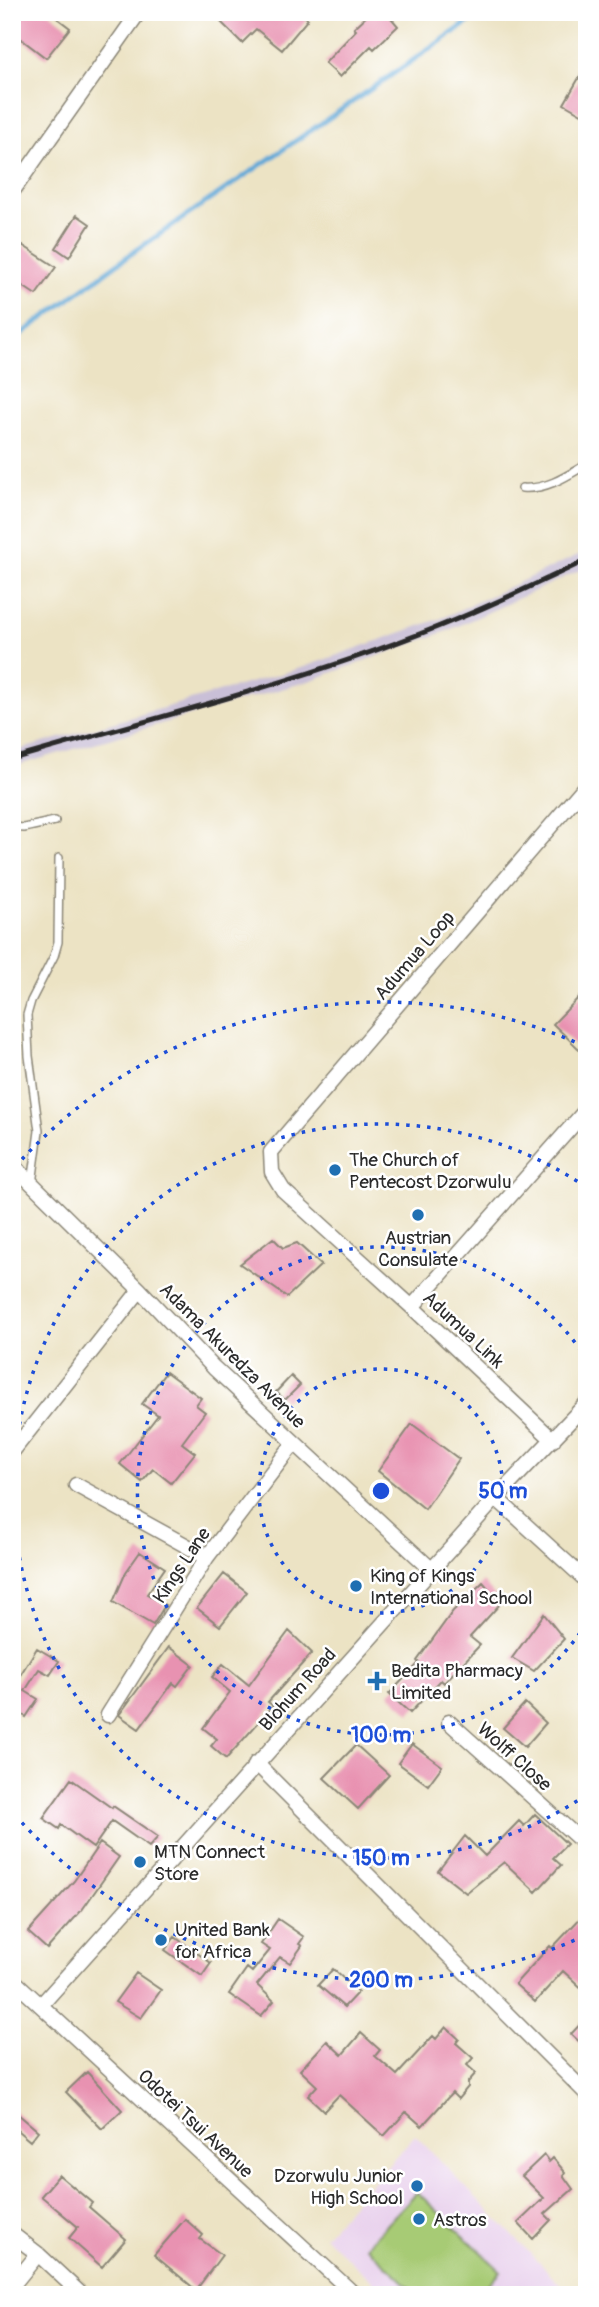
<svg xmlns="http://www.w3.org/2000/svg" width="599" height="2307" viewBox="0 0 599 2307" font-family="Pangolin,sans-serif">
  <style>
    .built { fill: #e9d2ed }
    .industrial { fill: #c9bfd7 }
    .green { fill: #a7cb74; stroke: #697b50; stroke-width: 2 }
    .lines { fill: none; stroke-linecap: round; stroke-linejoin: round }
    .stream { stroke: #60a8d7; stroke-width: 5 }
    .building { fill: #e892b1 }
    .lane-casing { stroke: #8c8778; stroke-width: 10 }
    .street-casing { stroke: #8c8778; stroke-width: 17 }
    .lane { stroke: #fff; stroke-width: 7 }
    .street { stroke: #fff; stroke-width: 14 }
    .rail { stroke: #2b2b2b; stroke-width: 5 }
    .ring { fill: none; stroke: #1d4ed8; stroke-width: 3.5; stroke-dasharray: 3.5 7 }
    .poi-dot { fill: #1f6fb2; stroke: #fff; stroke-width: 2.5 }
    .labels { text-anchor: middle; stroke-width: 5; stroke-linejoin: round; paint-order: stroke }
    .street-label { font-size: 19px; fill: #2b2b2b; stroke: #fff }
    .poi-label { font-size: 19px; fill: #2b2b2b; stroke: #fff; text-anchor: start }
    .centre { fill: #1d4ed8; stroke: #fff; stroke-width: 3.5 }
    .ring-label { font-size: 21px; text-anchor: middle; font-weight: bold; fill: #1d4ed8; stroke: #fff; stroke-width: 5; stroke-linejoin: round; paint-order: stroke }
  </style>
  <rect width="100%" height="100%" fill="#fff"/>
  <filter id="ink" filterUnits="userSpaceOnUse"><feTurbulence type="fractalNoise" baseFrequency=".0143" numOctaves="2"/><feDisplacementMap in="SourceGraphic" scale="14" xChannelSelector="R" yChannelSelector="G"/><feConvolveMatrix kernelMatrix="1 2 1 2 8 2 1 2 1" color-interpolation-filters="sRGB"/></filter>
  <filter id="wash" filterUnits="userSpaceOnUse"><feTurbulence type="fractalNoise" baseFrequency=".00686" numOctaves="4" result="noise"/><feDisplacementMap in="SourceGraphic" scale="28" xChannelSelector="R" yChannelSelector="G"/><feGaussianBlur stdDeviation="1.57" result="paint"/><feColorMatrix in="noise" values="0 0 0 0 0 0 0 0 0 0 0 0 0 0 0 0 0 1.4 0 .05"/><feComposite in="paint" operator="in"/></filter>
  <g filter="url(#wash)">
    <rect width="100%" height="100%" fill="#ece3c4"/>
    <path class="built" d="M415 2135 571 2295H387L324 2236Z"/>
    <path class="industrial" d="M587 551V567L447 631 309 681 12 767V752L304 667 442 618Z"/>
    <path class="green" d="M417 2192 501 2271 479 2295H418L366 2246Z"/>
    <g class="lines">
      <path class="stream" d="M12 341 128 256 473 19 478 12"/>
    </g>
    <g id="blocks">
      <path class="building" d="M12 12H49L70 28 46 58 12 32Z
        M232 12H299L308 19 282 50 256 29 242 43 221 22Z
        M371 12H386L398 26 374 49 371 46 340 77 325 63 356 30 354 28Z
        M587 64V117L564 104Z
        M77 215 90 224 69 257 56 248Z
        M22 245 56 267 36 295 12 279V261Z
        M587 989V1044L580 1050 553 1024Z
        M273 1238 283 1248 297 1243 321 1265 287 1297 240 1264Z
        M166 1372 201 1398 196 1405 205 1412 182 1443 195 1453 171 1483 153 1469 142 1482 120 1464 158 1415 142 1404Z
        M291 1376 300 1385 285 1400 276 1392Z
        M412 1424 459 1459 425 1509 378 1471Z
        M140 1552 165 1568 147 1594 165 1605 153 1625 113 1602 126 1572Z
        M224 1574 247 1592 220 1626 197 1608Z
        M483 1582 501 1603 470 1637 480 1645 444 1683 441 1680 410 1713 389 1694 419 1663 417 1661 453 1611Z
        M544 1614 564 1639 534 1671 512 1658Z
        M289 1631 312 1653 268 1702 273 1706 226 1759 211 1746 217 1739 203 1728 230 1692 212 1677 223 1664 249 1685Z
        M169 1647 193 1665 177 1686 173 1683 139 1729 119 1715Z
        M37 1648 59 1661 50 1675 39 1669 25 1691 38 1699 26 1717 14 1709 12 1711V1684L14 1685Z
        M525 1703 546 1723 525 1747 503 1728Z
        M412 1744 442 1766 428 1785 398 1763Z
        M356 1745 389 1775 358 1809 324 1778Z
        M71 1779 112 1808 113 1806 158 1837 149 1847 112 1821 93 1848 61 1825 59 1829 43 1818Z
        M535 1814 567 1844 553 1858 561 1865 536 1892 504 1862 466 1893 438 1871 465 1836 485 1856 519 1821 524 1826Z
        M100 1843 119 1857 82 1910 47 1949 28 1932 74 1881Z
        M587 1911V1993L563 1971 535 2002 515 1984 550 1946 552 1948Z
        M278 1919 304 1937 299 1944 302 1946 290 1963 280 1957 257 1985 274 2001 261 2016 229 1994 247 1968 252 1972 270 1950 261 1944Z
        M175 1937 211 1963 202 1976 165 1950Z
        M333 1969 358 1992 344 2007 318 1985Z
        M136 1973 161 1990 141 2018 115 2002Z
        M587 2017V2049L571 2034Z
        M446 2027 459 2039 456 2043 473 2058 467 2065 476 2073 468 2082V2087L458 2099 452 2093 422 2126 406 2112 384 2136 339 2095 324 2111 308 2096 317 2086 300 2070 327 2041 342 2055 361 2033 380 2050 375 2056 397 2075 433 2036 436 2039Z
        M87 2072 122 2110 102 2129 66 2092Z
        M12 2109 38 2131 30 2141 12 2126Z
        M544 2155 549 2162 553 2158 565 2172 563 2175 573 2189 545 2214 551 2220 533 2239 518 2223 544 2198 522 2176Z
        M59 2175 92 2203 89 2207 126 2239 102 2267 69 2238 78 2227 41 2196Z
        M185 2219 203 2235 200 2239 222 2255 196 2290 154 2255Z"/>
    </g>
  </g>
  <g filter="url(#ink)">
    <use href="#blocks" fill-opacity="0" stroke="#8c8778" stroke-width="2"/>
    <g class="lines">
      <g class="lane-casing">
        <path id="lane" d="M522 488C546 490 567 476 587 464
          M12 827 24 828 55 821
          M32 1184 39 1131 29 1056 27 1015 31 1001 54 956 58 942 59 858"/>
      </g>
      <g class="street-casing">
        <path id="street" d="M12 192 139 12
          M12 1164 140 1290 214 1368 431 1569
          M412 1307 587 1109
          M553 1440 412 1307 283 1190 272 1172 271 1152 587 784
          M12 1452 140 1290
          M76 1485 207 1557
          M496 1498 587 1581
          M108 1715 207 1557 294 1443
          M449 1722 587 1846
          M256 1763 587 2094
          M12 1979 355 2295
          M41 2005 496 1498 587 1403
          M12 2234 38 2254 82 2295
          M12 2286 38 2254"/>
      </g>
      <use href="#lane" class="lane"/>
      <use href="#street" class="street"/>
      <path class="rail" d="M12 759C161 716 313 679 457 619 501 601 544 580 587 560"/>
    </g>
  </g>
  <g class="ring">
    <circle cx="381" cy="1491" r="122"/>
    <path d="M586 1624A244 244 0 1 1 586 1358"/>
    <path d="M586 1795A367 367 0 1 1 586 1187"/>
    <path d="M584 1936A489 489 0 0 1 15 1815M15 1167A489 489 0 0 1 584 1046"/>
  </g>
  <g class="poi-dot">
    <circle cx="335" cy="1170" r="7"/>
    <circle cx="418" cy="1215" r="7"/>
    <circle cx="356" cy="1586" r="7"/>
    <path d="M373.5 1670.5h7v7h7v7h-7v7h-7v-7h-7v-7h7z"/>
    <circle cx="140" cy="1862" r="7"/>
    <circle cx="161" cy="1940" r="7"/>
    <circle cx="417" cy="2186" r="7"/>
    <circle cx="419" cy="2219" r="7"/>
  </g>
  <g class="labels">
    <g class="street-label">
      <text transform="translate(414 955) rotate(-49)" y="7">Adumua Loop</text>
      <text transform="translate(464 1329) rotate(43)" y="7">Adumua Link</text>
      <text transform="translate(233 1355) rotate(45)" y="7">Adama Akuredza Avenue</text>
      <text transform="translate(181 1565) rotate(-56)" y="7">Kings Lane</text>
      <text transform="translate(297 1689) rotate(-48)" y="7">Blohum Road</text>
      <text transform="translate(515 1756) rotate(42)" y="7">Wolff Close</text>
      <text transform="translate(196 2123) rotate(43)" y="7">Odotei Tsui Avenue</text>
    </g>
    <g class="poi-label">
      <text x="349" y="1166">The Church of<tspan x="349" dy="22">Pentecost Dzorwulu</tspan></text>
      <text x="418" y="1244" text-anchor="middle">Austrian<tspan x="418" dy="22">Consulate</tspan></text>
      <text x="370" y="1582">King of Kings<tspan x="370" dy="22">International School</tspan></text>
      <text x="391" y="1677">Bedita Pharmacy<tspan x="391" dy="22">Limited</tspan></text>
      <text x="154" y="1858">MTN Connect<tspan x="154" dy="22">Store</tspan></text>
      <text x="175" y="1936">United Bank<tspan x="175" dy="22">for Africa</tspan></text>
      <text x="403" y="2182" text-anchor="end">Dzorwulu Junior<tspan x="403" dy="22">High School</tspan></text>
      <text x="433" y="2226">Astros</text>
    </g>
  </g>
  <circle cx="381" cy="1491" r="10" class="centre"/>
  <g class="ring-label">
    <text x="503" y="1498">50 m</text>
    <text x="381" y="1742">100 m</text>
    <text x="381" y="1865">150 m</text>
    <text x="381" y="1987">200 m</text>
  </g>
  <rect width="599" height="2307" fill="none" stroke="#fff" stroke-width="42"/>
</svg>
